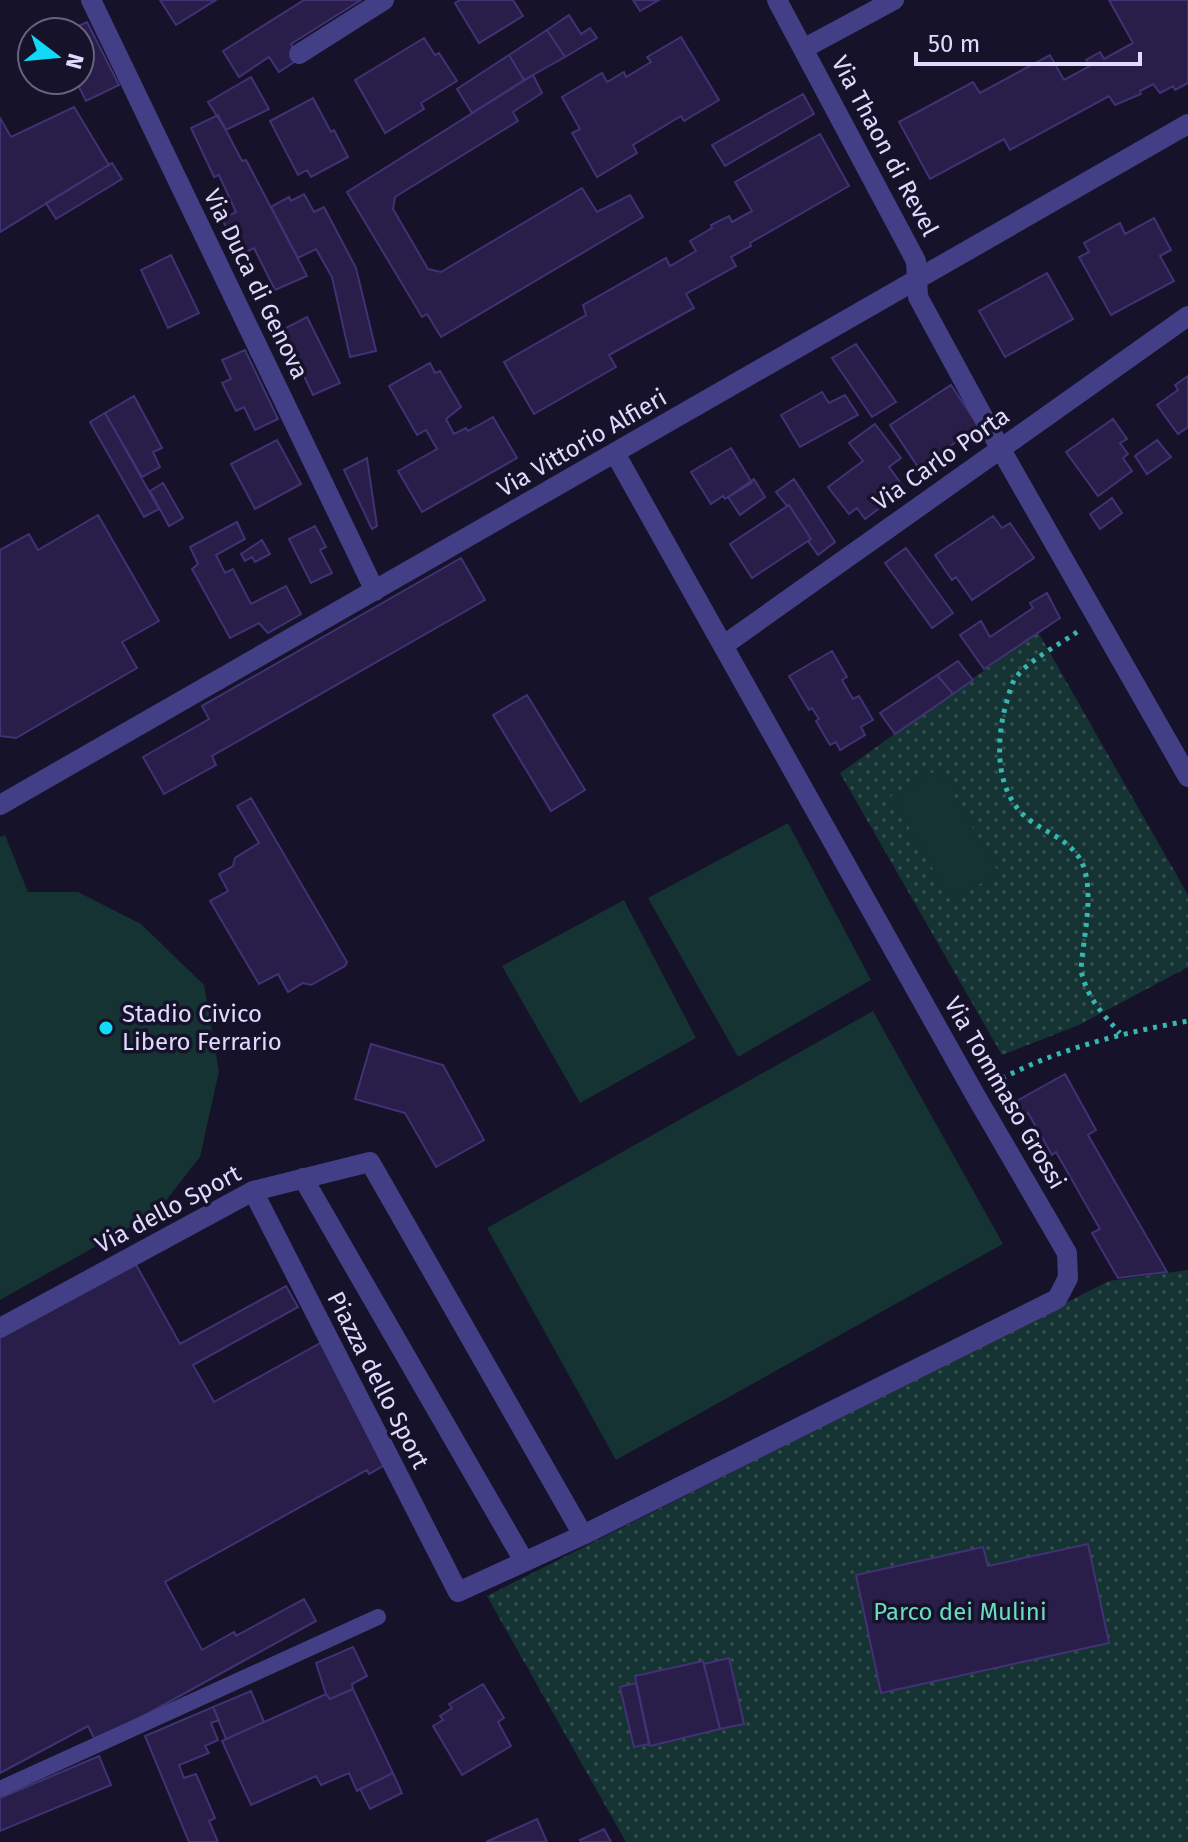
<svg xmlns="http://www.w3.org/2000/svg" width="1188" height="1842" viewBox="0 0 1188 1842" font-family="'Fira Sans',sans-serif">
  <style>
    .grass { fill: url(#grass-dots) }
    .pitch { fill: #153332 }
    .building { fill: #281e49; stroke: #403274; stroke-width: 2 }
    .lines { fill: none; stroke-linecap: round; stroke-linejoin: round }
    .path { stroke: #36b7b2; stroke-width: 5; stroke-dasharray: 4 6; stroke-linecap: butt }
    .service { stroke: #433f86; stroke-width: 16 }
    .minor { stroke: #433f86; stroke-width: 20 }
    .poi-dot { fill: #10daf5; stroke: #161229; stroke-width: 3 }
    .labels { text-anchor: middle; stroke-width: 7; stroke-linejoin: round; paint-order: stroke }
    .street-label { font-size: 24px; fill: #e0dbfe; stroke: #161229 }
    .poi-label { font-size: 24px; fill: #e0dbfe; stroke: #161229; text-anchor: start }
    .park-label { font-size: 24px; fill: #69dcc1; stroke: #161229 }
  </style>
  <defs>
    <pattern id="grass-dots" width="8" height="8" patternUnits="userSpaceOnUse" patternTransform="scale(2)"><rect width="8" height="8" fill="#153332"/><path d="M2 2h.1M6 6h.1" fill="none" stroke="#375051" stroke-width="1.8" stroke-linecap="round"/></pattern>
  </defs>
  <rect width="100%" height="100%" fill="#161229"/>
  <path class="grass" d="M1038 632 1188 895V967L1079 1025 1002 1055 840 773Z
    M1188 1270V1842H626L487 1596 1109 1281Z"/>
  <path class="pitch" d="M939 769 999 873 951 901 891 796Z
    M788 823 871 980 738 1057 648 898Z
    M5 835 28 892H78L141 924 204 985 219 1071 200 1157 157 1212 0 1300V837Z
    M624 900 696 1038 580 1103 502 966Z
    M873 1011 1003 1244 616 1460 487 1228Z"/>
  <path class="building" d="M160 0H216L176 25Z
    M304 0H361L291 44 300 58 279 72 269 57 239 77 223 51Z
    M460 0H513L523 16 479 43 455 3Z
    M633 0H659L640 11Z
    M1109 0H1188V83L1175 90 1173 86 1160 93 1153 84 1140 91 1141 94 1115 105 1109 96 1010 150 1004 139 930 179 899 122 973 82 980 93 1050 55 1064 80 1090 66 1086 60 1100 52 1104 59 1133 43Z
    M569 15 581 34 590 28 597 38 565 57 547 30Z
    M87 22 119 85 86 101 77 83 84 79 80 71V32H66Z
    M547 30 565 57 524 80 509 55Z
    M681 37 719 100 684 121 681 116 633 145 637 153 597 177 572 133 580 129 562 97 602 73 607 82 624 72 626 77 651 62 647 57Z
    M424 38 435 55 439 53 457 81 421 103 424 109 385 133 355 80Z
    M509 55 524 80 472 113 457 89Z
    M533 75 542 93 513 112 518 121 395 197 393 209 428 269 441 272 582 188 597 212 630 195 643 217 441 337 427 314 422 317 347 192Z
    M251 77 269 109 226 130 208 102Z
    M803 94 814 114 725 166 712 145Z
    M313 98 331 132 334 130 348 157 311 177 307 170 298 175 270 121Z
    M74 107 109 165 0 232V118L11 137Z
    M218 115 242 161 246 160 307 276 275 290 254 248 240 255 222 219 236 212 219 175 214 177 191 128Z
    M820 134 849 186 750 243 751 246 731 257 736 266 686 294 694 308 609 355 616 367 534 414 504 362 586 315 583 305 666 258 670 266 696 251 690 241 712 228 711 225 729 216 732 222 752 211 735 182Z
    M112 163 122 179 56 219 46 203Z
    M304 194 314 212 324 207 356 268 376 351 350 357 332 277 316 249 298 258 271 207 289 197 291 201Z
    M1154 218 1171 250 1160 256 1174 281 1111 315 1079 257 1089 252 1084 243 1120 223 1125 234Z
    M171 255 199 313 168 328 141 270Z
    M1047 273 1073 319 1005 357 979 311Z
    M307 317 340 383 313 395 282 330Z
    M856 344 896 402 872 417 832 358Z
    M245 350 278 419 255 430 244 407 236 411 222 383 231 379 222 360Z
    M430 363 435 373 440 371 461 407 446 419 454 434 466 428 468 431 493 417 517 458 422 512 398 471 437 449 426 430 417 435 389 386Z
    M1188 376V427L1178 434 1157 405 1178 390 1175 385Z
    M951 385 979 427 918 467 890 425Z
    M822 392 829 403 845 395 858 415 800 447 781 415Z
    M134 396 162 448 153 452 160 467 142 477 105 413Z
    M105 413 159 509 144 517 90 422Z
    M1113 419 1127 439 1120 443 1128 454 1123 458 1132 471 1098 496 1066 452Z
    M875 424 901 458 889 467 905 489 865 519 857 508 849 514 828 487 863 461 849 443Z
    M277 440 301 484 255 509 231 464Z
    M1157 440 1171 457 1147 474 1135 456Z
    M731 448 752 483 725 499 723 496 711 504 691 472Z
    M367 458 377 526 372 529 344 470Z
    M754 479 765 497 740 515 728 497Z
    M794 479 835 542 818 555 808 541 811 539 789 505 787 506 776 492Z
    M163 483 183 518 169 526 150 491Z
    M1112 498 1122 513 1100 529 1090 514Z
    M789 505 811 539 752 578 730 544Z
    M98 515 159 621 122 642 137 668 16 738 0 736V550L29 534 38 550Z
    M993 516 1002 528 1010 523 1034 558 972 600 956 577 952 580 935 555Z
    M237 522 245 539 216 555 225 573 233 569 251 604 286 586 301 614 268 633 259 623 230 638 192 569 198 564 190 547Z
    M315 526 326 547 320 550 332 573 311 583 289 539Z
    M262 540 270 554 255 562 252 557 245 561 241 554Z
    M906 548 953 613 932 628 885 563Z
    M461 558 485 600 212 756 216 765 164 794 143 757 209 719 202 706Z
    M1047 593 1060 618 984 669 960 635 981 621 990 637 1033 608 1030 603Z
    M832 651 847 677 842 680 853 699 859 696 873 720 861 727 865 735 840 750 836 742 830 745 816 721 819 719 812 708 809 710 789 676Z
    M958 661 973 680 953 694 937 675Z
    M937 675 953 694 895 734 880 713Z
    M527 695 585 790 551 811 493 715Z
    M251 798 347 962 345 966 311 985 303 983 288 992 278 974 259 984 210 901 228 891 219 874 233 866 235 858 259 843 237 806Z
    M371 1044 443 1065 484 1140 436 1167 405 1113 355 1099Z
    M1065 1074 1096 1130 1088 1135 1167 1272 1118 1278 1092 1233 1100 1229 1056 1152 1052 1155 1028 1113 1023 1116 1015 1102Z
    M134 1261 180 1344 286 1286 298 1307 193 1365 214 1402 322 1342 388 1463 369 1474 367 1470 165 1582 202 1650 234 1632 236 1636 304 1599 316 1621 96 1742 88 1726 0 1773V1335Z
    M1088 1544 1109 1643 881 1693 856 1575 983 1547 988 1566Z
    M353 1647 367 1676 352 1684 353 1689 330 1699 326 1694 316 1663Z
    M729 1658 744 1724 720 1729 704 1664Z
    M703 1661 720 1729 650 1746 635 1676Z
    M636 1683 649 1744 634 1747 620 1687Z
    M483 1684 504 1718 498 1722 511 1746 462 1775 433 1726 443 1720 440 1716 452 1708 449 1704Z
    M353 1689 393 1773 357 1791 349 1773 321 1785 316 1776 251 1805 222 1741 326 1694 330 1699Z
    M251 1691 264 1722 226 1739 213 1707Z
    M213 1707 219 1720 211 1723 218 1740 205 1746 209 1753 179 1765 184 1778 196 1774 215 1818 209 1821 218 1842H189L145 1736Z
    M99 1756 111 1785 0 1831V1798Z
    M393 1773 402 1793 370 1809 360 1789Z
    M537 1819 547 1842H486Z
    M604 1829 611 1842H581L580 1840Z"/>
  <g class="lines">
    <path class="path" d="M1077 632C1059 645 1032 658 1017 676 1011 683 1009 695 1006 704 996 741 994 791 1028 819 1049 835 1077 842 1085 871 1093 902 1083 938 1081 970 1086 996 1102 1014 1120 1033
      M993 1083C1054 1050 1120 1033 1188 1021"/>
    <path class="service" d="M0 1789 378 1617"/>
    <path class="minor" d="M91 0 375 591
      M777 0 916 261 918 297 1000 448 1188 777
      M803 49 894 0
      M299 54 384 0
      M724 645 1188 316
      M0 805 1188 124
      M303 1178 524 1561
      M253 1191 458 1592 583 1535 1057 1299 1068 1278 1067 1253 974 1093 616 455
      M0 1328 253 1191 370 1162 583 1535"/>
  </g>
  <circle class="poi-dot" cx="106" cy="1028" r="8"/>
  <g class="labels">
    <g class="street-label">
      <text transform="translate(885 146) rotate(62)" y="8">Via Thaon di Revel</text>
      <text transform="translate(256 284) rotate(64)" y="8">Via Duca di Genova</text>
      <text transform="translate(582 443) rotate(-30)" y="8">Via Vittorio Alfieri</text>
      <text transform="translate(941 459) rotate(-35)" y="8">Via Carlo Porta</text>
      <text transform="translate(1005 1093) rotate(60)" y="8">Via Tommaso Grossi</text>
      <text transform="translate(168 1209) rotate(-28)" y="8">Via dello Sport</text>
      <text transform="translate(378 1380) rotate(63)" y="8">Piazza dello Sport</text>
    </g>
    <g class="poi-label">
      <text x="122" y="1022">Stadio Civico<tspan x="122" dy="28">Libero Ferrario</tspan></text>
    </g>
    <g class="park-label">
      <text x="960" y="1620">Parco dei Mulini</text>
    </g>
  </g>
  <g transform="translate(56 56) rotate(106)"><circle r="38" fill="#161229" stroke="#67627e" stroke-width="2"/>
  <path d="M0-6L14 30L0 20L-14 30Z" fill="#10daf5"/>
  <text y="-12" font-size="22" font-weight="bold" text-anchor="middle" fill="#e0dbfe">N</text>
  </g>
  <path d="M916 52v12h224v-12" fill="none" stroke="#e0dbfe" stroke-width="4"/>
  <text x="928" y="52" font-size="24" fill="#e0dbfe" stroke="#161229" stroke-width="6" paint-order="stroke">50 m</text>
</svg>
